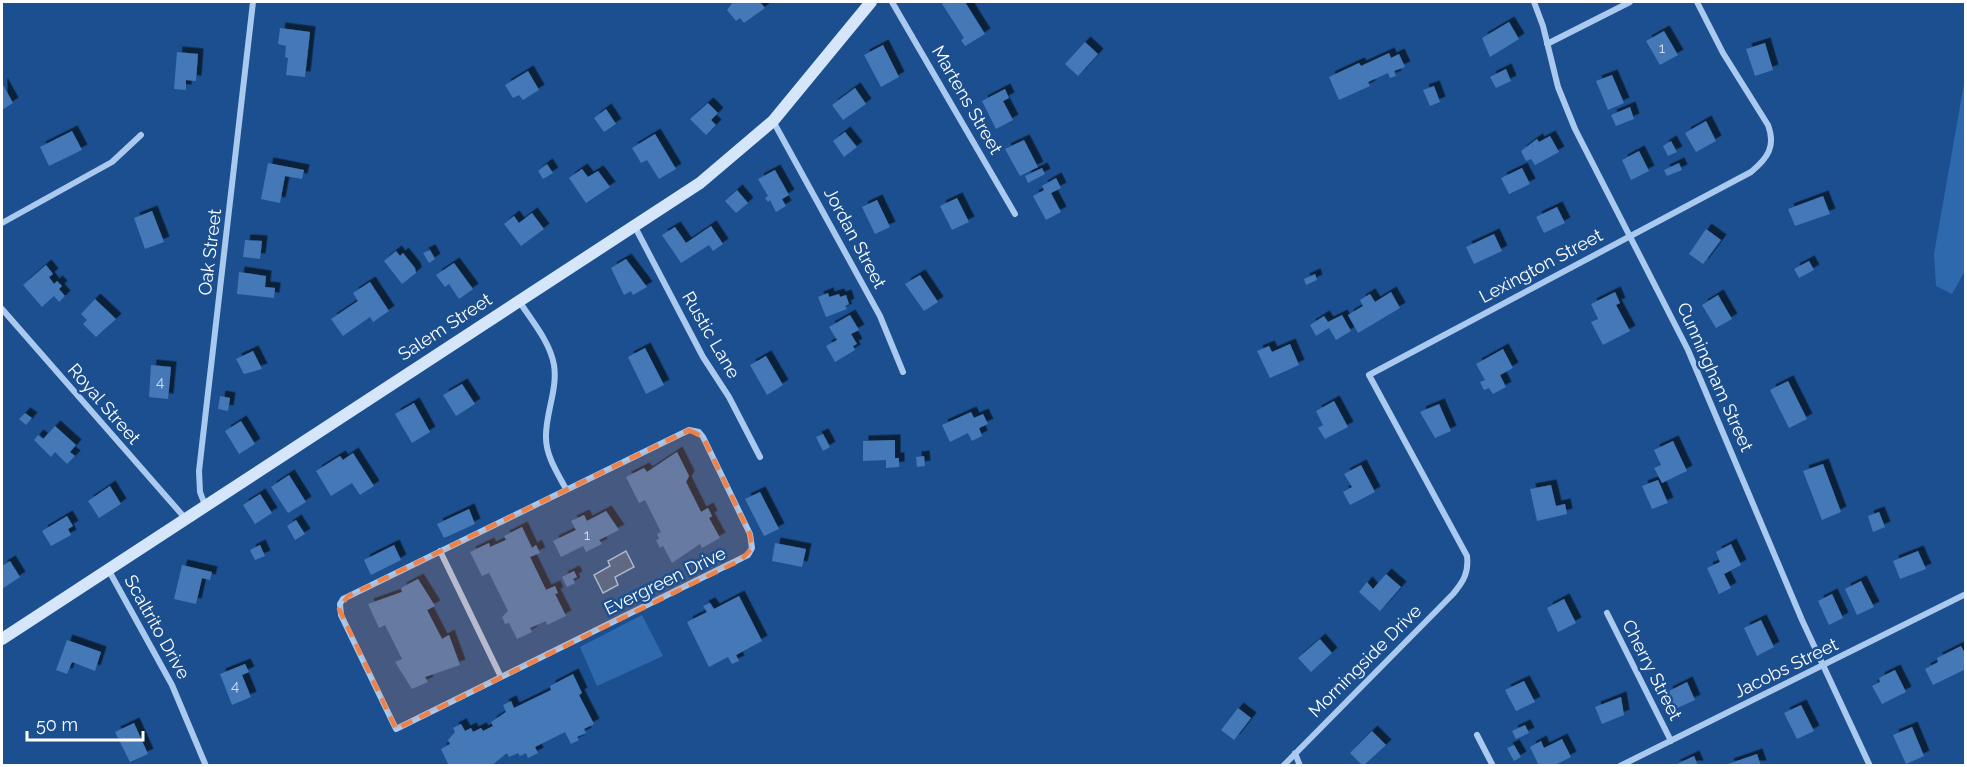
<svg xmlns="http://www.w3.org/2000/svg" width="1967" height="767" viewBox="0 0 1967 767" font-family="Raleway,sans-serif">
  <style>
    .green { fill: #2e69ad }
    .water { fill: #3c6290; stroke: #9cc4f0; stroke-width: 1.5 }
    .building { fill: #4478b7; filter: url(#shadow) }
    .lines { fill: none; stroke-linecap: round; stroke-linejoin: round }
    .street { stroke: #a9c9ee; stroke-width: 6 }
    .secondary { stroke: #d6e6fa; stroke-width: 12 }
    .marked { fill: #ee8249; fill-opacity: 0.2; stroke: #ee8249; stroke-width: 4.5; stroke-dasharray: 12 8; stroke-linejoin: round }
    .labels { text-anchor: middle; stroke-width: 5; stroke-linejoin: round; paint-order: stroke }
    .number-label { font-size: 15px; fill: #d0dded }
    .street-label { font-size: 18px; fill: #fff; stroke: #1b4f8f }
  </style>
  <defs>
    <filter id="shadow"><feDropShadow dx="5.5" dy="-5.5" stdDeviation="0" flood-color="#0009"/></filter>
  </defs>
  <rect width="100%" height="100%" fill="#1b4f8f"/>
  <path class="green" d="M1965 78V271L1952 294 1936 286 1934 254Z
    M642 615 663 656 597 686 580 647Z"/>
  <path class="water" d="M626 551 634 567 615 577 618 585 603 593 594 575 610 566 608 561Z"/>
  <path class="building" d="M733 2H760L765 8 744 23 740 18 736 21 727 10Z
    M941 2H965L985 34 965 46 961 40 964 38Z
    M1509 22 1519 39 1490 57 1482 38Z
    M280 28 310 32 305 77 286 75 288 58 285 57 286 46 278 44Z
    M1664 31 1678 55 1660 65 1646 41Z
    M1085 42 1098 54 1078 76 1065 64Z
    M1765 43 1773 70 1755 76 1746 49Z
    M883 45 899 77 881 87 864 55Z
    M177 52 198 54 196 81 186 80V90L174 89Z
    M1389 53 1391 58 1399 54 1405 67 1394 71 1396 76 1390 78 1388 73 1368 82 1370 86 1339 100 1329 77 1359 63 1361 66Z
    M1506 69 1511 81 1496 88 1490 77Z
    M528 71 539 90 523 100 519 95 513 98 505 85Z
    M1612 75 1624 103 1608 110 1596 81Z
    M2 83 13 103 2 110Z
    M1434 86 1440 102 1430 106 1423 90Z
    M855 88 866 104 843 120 832 105Z
    M1005 89 1009 98 1003 101 1013 120 996 129 982 101Z
    M708 103 718 113 711 120 716 125 706 135 690 119Z
    M1630 107 1634 119 1616 126 1611 115Z
    M606 109 616 124 604 132 594 118Z
    M1706 121 1716 141 1696 152 1685 133Z
    M72 131 82 150 49 166 40 147Z
    M845 132 857 147 844 157 833 141Z
    M655 134 676 169 659 179 647 160 641 163 632 148Z
    M1550 136 1559 152 1535 165 1531 159 1526 161 1521 151 1537 139 1539 142Z
    M1024 140 1038 167 1020 176 1005 149Z
    M1671 141 1677 152 1668 156 1663 146Z
    M1639 151 1649 171 1631 180 1622 160Z
    M268 163 304 170 302 179 285 176 280 203 261 199Z
    M1679 163 1682 170 1667 176 1664 170Z
    M547 164 553 173 543 179 538 171Z
    M1042 168 1045 174 1028 183 1025 176Z
    M1522 168 1530 184 1509 194 1501 178Z
    M582 169 588 177 598 171 610 187 586 203 569 178Z
    M775 170 789 195 782 199 786 206 776 212 770 200 768 202 765 198 768 196 758 179Z
    M1056 178 1061 188 1051 193 1061 212 1046 220 1033 196 1044 190 1042 186Z
    M737 190 748 203 736 213 725 201Z
    M1823 196 1830 214 1795 226 1788 209Z
    M957 198 969 222 952 230 940 206Z
    M877 200 890 227 875 234 862 207Z
    M1557 207 1565 223 1544 233 1536 217Z
    M152 211 164 242 145 249 134 218Z
    M532 213 544 229 521 246 504 224 514 216 519 223Z
    M711 226 723 244 713 251 709 245 681 263 662 235 675 227 686 243Z
    M1706 229 1721 240 1703 264 1689 254Z
    M1494 234 1502 251 1474 264 1466 247Z
    M245 240 262 241 260 259 243 257Z
    M430 250 435 259 429 263 423 253Z
    M396 251 400 256 403 253 415 268 416 273 402 284 384 261Z
    M626 259 647 287 633 295 631 291 624 295 611 268Z
    M1809 261 1814 270 1799 278 1794 269Z
    M454 263 473 289 459 299 449 284 445 287 436 275Z
    M46 265 53 274 49 277 54 284 57 281 62 286 59 289 65 296 59 302 54 296 42 307 23 285Z
    M239 272 266 276 265 287 275 288 274 298 237 294Z
    M1315 274 1317 280 1306 285 1304 279Z
    M920 275 938 302 924 311 905 284Z
    M370 282 389 311 373 322 370 317 343 336 331 319 358 301 353 293Z
    M1391 292 1400 308 1358 333 1348 315 1363 306 1360 300 1370 294 1375 302Z
    M1615 292 1620 303 1616 305 1630 331 1603 345 1591 322 1598 319 1591 304Z
    M828 293 829 297 839 294 840 297 846 295 849 304 845 306 847 309 826 317 818 297Z
    M1718 295 1732 319 1716 328 1702 305Z
    M95 299 116 319 96 337 83 324 87 320 81 314Z
    M850 315 859 330 851 334 857 344 853 346 855 350 835 362 826 346 837 340 829 327Z
    M1342 315 1351 331 1336 340 1329 328 1316 336 1310 325 1324 316 1328 322Z
    M1290 344 1299 365 1270 378 1257 351 1269 346 1272 352Z
    M645 348 664 385 646 394 628 357Z
    M1503 349 1513 368 1500 375 1506 387 1493 394 1489 388 1484 390 1480 382 1485 380 1476 364Z
    M253 351 262 369 244 374 236 359Z
    M766 356 783 385 767 395 750 365Z
    M151 365 171 367 168 399 149 397Z
    M1788 381 1807 419 1789 428 1770 390Z
    M462 384 475 404 456 416 443 395Z
    M220 396 230 398 228 411 218 409Z
    M1334 401 1348 427 1325 439 1318 428 1323 425 1316 411Z
    M414 403 430 432 412 443 395 414Z
    M1439 404 1451 431 1435 438 1420 412Z
    M971 412 974 418 983 414 988 424 979 428 982 436 972 441 968 433 950 442 942 425Z
    M25 413 32 418 26 425 19 419Z
    M241 421 255 444 239 454 225 431Z
    M55 426 76 445 70 452 75 456 67 464 55 452 51 457 34 440 38 435 43 439Z
    M823 434 830 447 823 451 816 437Z
    M895 440V458H899V467L886 468V460L863 461V441Z
    M1673 441 1687 471 1662 483 1654 468 1661 465 1654 450Z
    M677 452 689 476 686 482 701 512 708 508 712 516 709 518 720 538 702 548 700 544 672 563 663 546 660 548 656 540 659 539 657 534 661 532 645 500 639 503 626 477 644 468 647 472Z
    M353 453 374 486 360 495 352 483 331 496 316 471 340 456 343 460Z
    M924 456 925 466 917 467 916 457Z
    M1823 464 1841 512 1822 520 1803 471Z
    M1361 465 1375 492 1350 505 1343 492 1352 487 1344 474Z
    M289 475 306 502 288 513 271 487Z
    M1658 480 1668 503 1652 509 1642 486Z
    M1551 485 1556 506 1565 504 1567 514 1537 521 1530 489Z
    M110 486 121 504 99 518 88 501Z
    M760 492 779 529 764 536 745 499Z
    M260 494 272 513 255 524 243 505Z
    M469 509 475 524 444 538 437 524Z
    M606 511 619 530 599 540 602 544 586 552 583 546 561 557 553 541 576 530 571 521 584 515 587 521Z
    M1879 512 1885 527 1873 532 1868 516Z
    M67 516 73 526 68 529 71 535 51 546 42 531Z
    M296 520 305 534 295 540 287 526Z
    M522 527 532 548 536 545 540 553 530 557 546 590 555 586 558 593 555 594 566 616 547 625 546 621 530 628 532 632 517 639 509 623 505 624 502 617 508 611 489 573 482 576 470 552 489 543 490 547 506 540 504 536Z
    M775 543 806 549 802 567 772 561Z
    M1731 544 1741 565 1724 574 1731 588 1719 594 1707 568 1720 562 1716 552Z
    M260 545 265 556 255 560 250 550Z
    M394 545 401 560 371 575 364 560Z
    M1918 551 1926 569 1900 579 1893 561Z
    M10 561 20 577 2 589V566Z
    M182 565 212 572 210 580 202 578 196 604 174 599Z
    M574 571 577 577 573 579 575 583 567 587 562 577Z
    M1386 574 1401 587 1380 611 1359 592 1367 582 1373 589Z
    M418 579 435 606 427 610 442 639 449 635 460 665 425 677 428 682 412 689 395 662 402 659 385 625 379 628 368 604 402 592 401 588Z
    M1861 581 1874 607 1857 615 1845 589Z
    M1832 594 1843 618 1829 625 1818 601Z
    M739 596 762 641 736 655 739 661 732 664 728 657 709 667 687 622 707 612 703 606 710 603 714 609Z
    M1564 599 1576 623 1558 632 1547 608Z
    M1761 620 1774 647 1757 656 1744 628Z
    M1320 639 1332 653 1311 672 1298 658Z
    M67 640 101 652 95 671 72 662 67 674 56 670Z
    M1961 646 1966 655V669L1933 685 1925 669 1938 662 1937 658Z
    M245 664 249 672 242 675 251 697 232 705 220 674Z
    M1895 670 1906 692 1882 704 1872 686 1880 682 1879 678Z
    M573 674 582 693 579 695 594 724 584 729 586 733 577 737 579 740 571 744 565 732 535 747 538 753 528 758 526 753 520 756 518 753 509 757 507 753 491 766H449L441 749 450 744 448 740 455 732 453 728 461 724 465 731 471 728 473 732 481 728 483 731 493 726 491 722 506 712 503 705 511 701 514 708 551 690 550 686Z
    M1524 681 1535 702 1516 711 1505 690Z
    M1687 682 1695 700 1675 709 1667 692Z
    M1621 697 1624 715 1602 724 1595 707Z
    M1801 705 1814 731 1797 739 1784 713Z
    M1238 708 1251 718 1234 740 1221 730Z
    M134 723 148 754 130 762 115 732Z
    M1525 725 1529 733 1516 739 1512 731Z
    M1912 727 1924 756 1906 764 1893 735Z
    M1372 731 1386 745 1363 766 1350 753Z
    M1562 739 1571 757 1553 766H1539L1530 747 1541 741 1544 748Z
    M1514 745 1521 757 1514 761 1507 748Z
    M1757 754 1761 766H1729L1728 764Z
    M1694 756 1698 766H1673Z"/>
  <g class="lines">
    <path class="street" d="M892 2 1015 214
      M1534 2 1543 26 1558 87 1575 129 1688 350 1802 620 1870 766
      M1547 44 1630 2
      M773 121 880 316 903 372
      M2 223 112 162 141 135
      M635 227 703 357 729 397 760 457
      M519 301C532 321 550 342 554 365 558 390 545 414 546 438 546 456 558 474 566 489
      M2 309 185 518
      M689 430 699 432 703 437 750 534 752 548 748 555 396 729 341 615 340 604 343 599Z
      M205 505 200 492 199 471 253 2
      M440 551 501 677
      M108 569 172 685 206 766
      M1607 613 1671 741
      M1477 735 1493 766
      M1295 753 1300 766
      M1283 766 1453 594C1463 582 1469 573 1467 556L1369 375 1751 172C1768 158 1776 146 1768 125L1723 53 1697 2
      M1620 766 1966 594"/>
    <path class="secondary" d="M2 639 700 183 773 121 871 2"/>
  </g>
  <path class="marked" d="M689 430 703 437 750 534 752 548 741 560 396 729 339 609 348 596Z"/>
  <g class="labels">
    <g class="number-label">
      <text x="1662" y="53">1</text>
      <text x="160" y="387">4</text>
      <text x="587" y="540">1</text>
      <text x="235" y="691">4</text>
    </g>
    <g class="street-label">
      <text transform="translate(967 100) rotate(60)" y="6">Martens Street</text>
      <text transform="translate(855 238) rotate(62)" y="6">Jordan Street</text>
      <text transform="translate(210 252) rotate(-83)" y="6">Oak Street</text>
      <text transform="translate(1541 266) rotate(-28)" y="6">Lexington Street</text>
      <text transform="translate(445 327) rotate(-33)" y="6">Salem Street</text>
      <text transform="translate(711 335) rotate(60)" y="6">Rustic Lane</text>
      <text transform="translate(1715 377) rotate(66)" y="6">Cunningham Street</text>
      <text transform="translate(104 404) rotate(49)" y="6">Royal Street</text>
      <text transform="translate(665 581) rotate(-26)" y="6">Evergreen Drive</text>
      <text transform="translate(157 627) rotate(61)" y="6">Scaltrito Drive</text>
      <text transform="translate(1365 661) rotate(-45)" y="6">Morningside Drive</text>
      <text transform="translate(1786 668) rotate(-26)" y="6">Jacobs Street</text>
      <text transform="translate(1652 670) rotate(63)" y="6">Cherry Street</text>
    </g>
  </g>
  <rect width="1967" height="767" fill="none" stroke="#ffffff" stroke-width="6"/>
  <path d="M27 731v9h116v-9" fill="none" stroke="#ffffff" stroke-width="3"/>
  <text x="36" y="731" font-size="18" fill="#ffffff" stroke="#1b4f8f" stroke-width="4.5" paint-order="stroke">50 m</text>
</svg>
